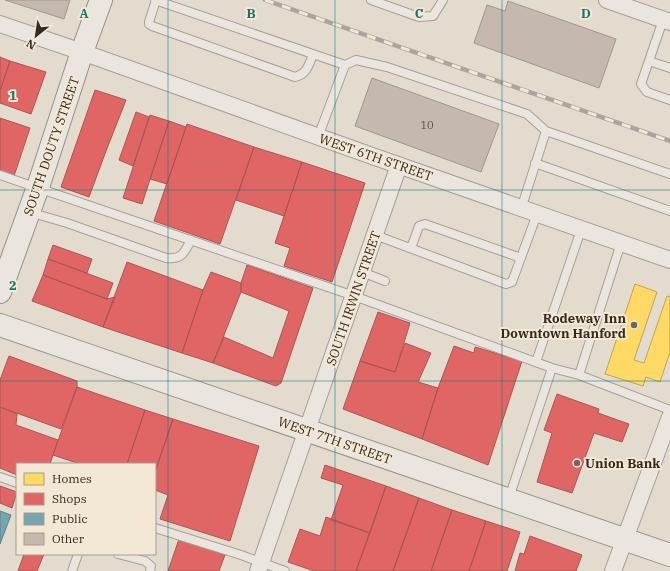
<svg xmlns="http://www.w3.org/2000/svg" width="670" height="571" viewBox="0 0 670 571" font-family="'IBM Plex Serif',serif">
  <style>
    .homes { fill: #ffd966; stroke: #c2a451 }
    .shops { fill: #e06666; stroke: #ad5451 }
    .public { fill: #76a5af; stroke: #628084 }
    .building { fill: #c5b9af; stroke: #a2978d }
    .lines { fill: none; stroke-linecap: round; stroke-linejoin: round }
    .lane-casing { stroke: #a7a097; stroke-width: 10 }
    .street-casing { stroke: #a7a097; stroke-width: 18 }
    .secondary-casing { stroke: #979086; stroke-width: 24 }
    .lane { stroke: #eae6df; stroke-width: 8 }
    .street { stroke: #eae6df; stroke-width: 16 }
    .secondary { stroke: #eae6df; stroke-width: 22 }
    .rail-casing { stroke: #aaa59f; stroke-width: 4.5 }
    .rail { stroke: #f2e8d5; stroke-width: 3; stroke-dasharray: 9; stroke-linecap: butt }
    .grid { fill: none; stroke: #0f766e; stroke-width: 1; stroke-opacity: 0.55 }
    .poi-dot { fill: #72675d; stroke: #f2e8d5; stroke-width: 1.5 }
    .labels { text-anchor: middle; stroke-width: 4; stroke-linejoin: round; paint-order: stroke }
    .number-label { font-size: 11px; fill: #594d44 }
    .street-label { font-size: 13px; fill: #352920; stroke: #f2e8d5 }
    .poi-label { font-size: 13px; font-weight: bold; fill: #352920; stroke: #f2e8d5; text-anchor: end }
    .grid-label { font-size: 13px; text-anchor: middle; font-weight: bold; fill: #0f766e; stroke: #f2e8d5; stroke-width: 4; stroke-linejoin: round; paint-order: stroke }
  </style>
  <rect width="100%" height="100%" fill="#e2dbce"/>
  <path class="homes" d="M635 284 657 292 634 360 644 363 667 296 670 297V352L660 382 646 377 643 386 605 374Z"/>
  <path class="shops" d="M0 57 10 61 0 91Z
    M10 61 46 72 31 114 0 103V91Z
    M95 90 126 100 106 151 89 197 61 187Z
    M136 112 149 117 133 166 119 160Z
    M150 115 169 121 142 204 123 198Z
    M0 118 30 128 14 176 0 172Z
    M169 121 186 127 167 184 150 179Z
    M187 124 254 147 220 244 154 221Z
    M254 147 302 162 284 216 236 200Z
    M302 162 365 183 332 282 284 266 290 248 275 243Z
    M53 245 92 259 87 273 48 259Z
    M48 259 113 283 107 299 43 275Z
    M127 262 203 290 182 353 103 327Z
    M247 265 313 288 281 383 276 386 213 363 224 337 273 358 289 311 241 292V283Z
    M211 272 241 283V292L213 363 182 353 203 290Z
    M43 275 107 299 115 297 103 327 32 301Z
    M378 312 410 323 395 372 360 361Z
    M405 343 431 353 418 382 438 388 422 439 343 409 360 361 395 372Z
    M454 346 474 353 475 347 522 361 488 465 422 439 438 388Z
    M9 356 77 381V387L61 429 0 407V380Z
    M77 387 145 410 127 464H80L53 455Z
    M557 394 599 409 598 413 629 424 622 442 594 433 572 493 537 482 552 433 544 430Z
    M0 407 17 414 16 425 58 440 50 464H17V475L0 468Z
    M145 410 173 419 155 472V464H127Z
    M173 419 259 446 230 541 160 519 168 495 155 490V472Z
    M325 465 386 486 370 533 331 520 343 485 321 478Z
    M0 486 17 492 12 508 0 503Z
    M386 486 419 498 393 571H356Z
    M419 498 452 510 431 571H393Z
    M452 510 486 521 469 571H431Z
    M326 517 370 533 356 571H314L288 562 300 529 320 536Z
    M486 521 520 532 507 571H469Z
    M530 536 582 555 576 571H515L520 553 524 554Z
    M179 539 225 555 219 571H168Z
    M24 554H44L37 571H18Z"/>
  <path class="public" d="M0 511 11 515 0 544Z"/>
  <path class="building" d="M5 0H70L64 19Z
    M508 1 616 39 599 88 474 43 487 5 505 11Z
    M372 78 499 124 481 172 355 126Z"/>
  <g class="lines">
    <g class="lane-casing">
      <path id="lane" d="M155 0 345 65
        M156 0 149 22V24L152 26 295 77C307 74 308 66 313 55
        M371 0 419 17 433 16 443 0
        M663 20 641 84 647 92 670 100
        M649 61 670 68
        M318 137 345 65 356 60 387 67 527 114 546 131 670 174
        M535 163 670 211
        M0 175 354 296 552 368 579 375 670 410
        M521 209 546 131
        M29 212 67 223 166 258C182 260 184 253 191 240
        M375 235 506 284 512 282 537 214
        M411 248 419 226 425 224 521 258
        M362 272 385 281
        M536 362 581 230
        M579 375 621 243
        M0 477 17 483
        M509 498 552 368
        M155 528 241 555 285 571
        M118 554 145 561 151 566 150 571
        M72 571 78 554"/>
    </g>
    <g class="street-casing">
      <path id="street" d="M607 0 670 22
        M0 24 82 52 375 157 670 260
        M258 571 399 165
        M613 571 670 417"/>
    </g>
    <g class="secondary-casing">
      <path id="secondary" d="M0 292 38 187 82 52 101 0
        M0 325 670 555"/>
    </g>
    <use href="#lane" class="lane"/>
    <use href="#street" class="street"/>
    <use href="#secondary" class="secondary"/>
    <g class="rail-casing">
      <path id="rail" d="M265 0 670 141"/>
    </g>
    <use href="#rail" class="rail"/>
  </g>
  <path class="grid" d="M168 0V571M335 0V571M502 0V571M0 190H670M0 381H670"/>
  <g class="poi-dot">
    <circle cx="634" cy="325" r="4"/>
    <circle cx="577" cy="463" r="4"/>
  </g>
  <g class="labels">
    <g class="number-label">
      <text x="427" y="129">10</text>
    </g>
    <g class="street-label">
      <text transform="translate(51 146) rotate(-71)" y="5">SOUTH DOUTY STREET</text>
      <text transform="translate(376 157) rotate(19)" y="5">WEST 6TH STREET</text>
      <text transform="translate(353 298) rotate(-71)" y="5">SOUTH IRWIN STREET</text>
      <text transform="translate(335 440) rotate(19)" y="5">WEST 7TH STREET</text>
    </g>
    <g class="poi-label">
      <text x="626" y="323">Rodeway Inn<tspan x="626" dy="15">Downtown Hanford</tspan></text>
      <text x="585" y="468" text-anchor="start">Union Bank</text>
    </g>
  </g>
  <g class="grid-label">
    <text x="84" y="18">A</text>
    <text x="251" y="18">B</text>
    <text x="419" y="18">C</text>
    <text x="586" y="18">D</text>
    <text x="13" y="100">1</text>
    <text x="13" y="290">2</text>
  </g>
  <rect x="16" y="463" width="140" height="92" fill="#f2e8d5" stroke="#a69c8d"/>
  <rect x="24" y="473" width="20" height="12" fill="#ffd966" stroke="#a69c8d"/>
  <text x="52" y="483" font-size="12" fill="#352920">Homes</text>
  <rect x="24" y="493" width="20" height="12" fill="#e06666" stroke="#a69c8d"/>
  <text x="52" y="503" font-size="12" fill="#352920">Shops</text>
  <rect x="24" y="513" width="20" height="12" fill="#76a5af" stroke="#a69c8d"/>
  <text x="52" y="523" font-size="12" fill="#352920">Public</text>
  <rect x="24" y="533" width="20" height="12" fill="#c5b9af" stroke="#a69c8d"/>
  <text x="52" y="543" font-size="12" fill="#352920">Other</text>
  <g transform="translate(36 36) rotate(210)" stroke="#f2e8d5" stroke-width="3" paint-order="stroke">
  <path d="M0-3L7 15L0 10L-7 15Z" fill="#352920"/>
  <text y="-6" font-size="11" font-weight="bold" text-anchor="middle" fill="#352920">N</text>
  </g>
</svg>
